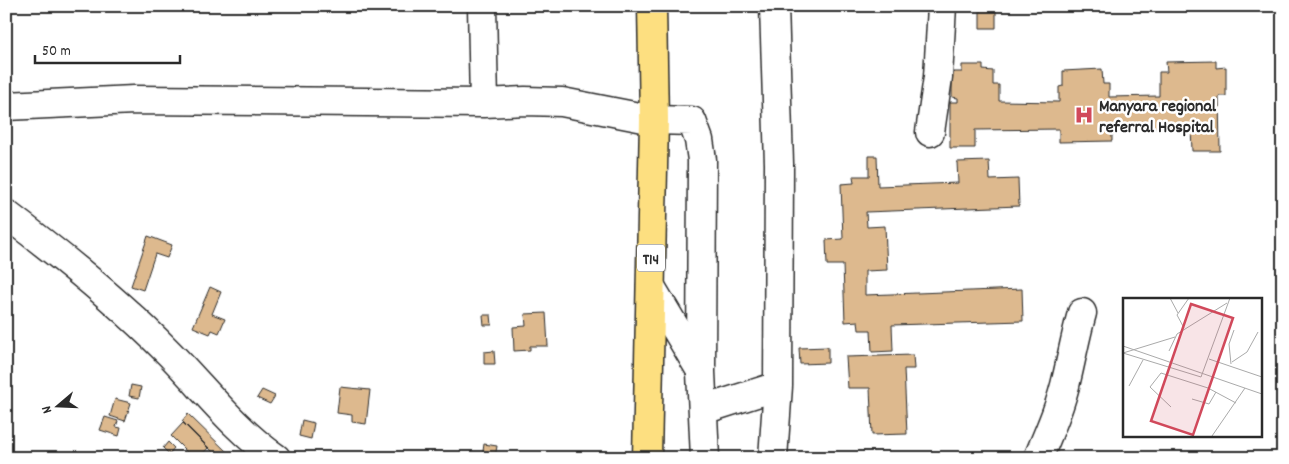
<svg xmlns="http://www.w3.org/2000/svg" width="1289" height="464" viewBox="0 0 1289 464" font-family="Dekko,sans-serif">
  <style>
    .building { fill: #ddb98e; stroke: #2b2b2b }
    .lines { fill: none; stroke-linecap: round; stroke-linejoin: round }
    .minor-casing { stroke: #2b2b2b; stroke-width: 31 }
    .highway-casing { stroke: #2b2b2b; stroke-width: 31 }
    .minor { stroke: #fff; stroke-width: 28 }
    .highway { stroke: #fddf80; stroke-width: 28 }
    .labels { text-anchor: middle; stroke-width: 5; stroke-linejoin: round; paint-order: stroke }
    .shield { fill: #fff; stroke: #6b6b6b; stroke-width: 1 }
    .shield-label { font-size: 16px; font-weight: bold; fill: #2b2b2b }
    .poi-label { font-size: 18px; font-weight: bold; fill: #2b2b2b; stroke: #fff; text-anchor: start }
    .inset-road { fill: none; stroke: #aaa; stroke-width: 1 }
    .view { fill: #d1495b; fill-opacity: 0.15; stroke: #d1495b; stroke-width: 2.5 }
    .inset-edge { fill: none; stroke: #2b2b2b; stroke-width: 2.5 }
  </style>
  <rect width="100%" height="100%" fill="#fff"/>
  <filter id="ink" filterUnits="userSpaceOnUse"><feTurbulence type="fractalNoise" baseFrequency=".02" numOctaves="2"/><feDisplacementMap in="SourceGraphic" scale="10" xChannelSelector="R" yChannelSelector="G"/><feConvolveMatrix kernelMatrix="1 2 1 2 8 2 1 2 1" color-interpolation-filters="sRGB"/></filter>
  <g filter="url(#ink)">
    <path class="building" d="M980 6H996V28H980Z
      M1216 61V68L1226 67V96H1219L1220 151H1192L1191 127 1112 129V141L1059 142V129L975 130V148H950V102H958V98L952 97V72H962V65H983V70L993 71V85H999V101L1059 102V87L1063 86V71L1102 69 1103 84H1109V97L1159 96V72H1167L1166 62Z
      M869 156H877L878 186 958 183 957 162 989 161 990 180 1018 179 1019 206 866 212 867 227 885 226 887 270 865 271V295L1022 289 1023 321 892 325 893 351 872 352 871 330H859L858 321 845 322 843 265H827L826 240 843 239 841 184 854 183 853 176H869Z
      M148 236 172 245 167 258 155 254 143 290 131 286Z
      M210 287 221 292 212 314 225 319 219 333 212 330 210 334 193 327Z
      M546 313 548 346H530V350L514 351 513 327 526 326 525 314Z
      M483 315H491L492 325H484Z
      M828 347V363L800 364 799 348Z
      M494 351 495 364H484V352Z
      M913 355 914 369H904L907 434 872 435 870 388H848L846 357Z
      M131 385 141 387 139 398 129 396Z
      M340 387 370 390 366 424 352 422V415L337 413Z
      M262 390 275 396 270 404 257 398Z
      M115 399 131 403 125 421 110 416Z
      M188 414 228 453 223 458H219L182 421Z
      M105 417 118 421 116 427 121 428 119 436 100 430Z
      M302 420 314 423 311 439 299 436Z
      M183 423 208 448 199 458H193L171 436Z
      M168 442 174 448 169 454 163 448Z
      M484 444 497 446 495 458H482Z"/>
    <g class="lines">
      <g class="minor-casing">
        <path id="minor" d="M482 6 484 103
          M6 106 134 100 484 103 525 101 562 102 654 120 692 121 699 140 702 160 701 372 705 458
          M930 132 938 77 942 6
          M6 214C63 257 118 301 168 352 203 387 234 429 276 458
          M651 287 701 371
          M703 410 778 386
          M773 458 778 386 779 164 774 6
          M1038 458C1049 432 1061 405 1067 377 1072 356 1076 334 1082 313"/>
      </g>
      <g class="highway-casing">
        <path id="highway" d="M647 458 654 120 652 6"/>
      </g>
      <use href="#minor" class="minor"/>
      <use href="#highway" class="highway"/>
    </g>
  </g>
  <defs>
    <g id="hospital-bare" transform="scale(1.5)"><path d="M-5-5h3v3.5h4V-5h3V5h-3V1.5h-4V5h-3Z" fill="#d1495b" stroke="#fff" stroke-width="2.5" paint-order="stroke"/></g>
  </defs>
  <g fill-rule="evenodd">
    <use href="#hospital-bare" x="1084" y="115"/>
  </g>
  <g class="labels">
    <rect class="shield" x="637" y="244.5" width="28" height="27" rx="4"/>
    <g class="shield-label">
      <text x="651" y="264">T14</text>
    </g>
    <g class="poi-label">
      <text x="1099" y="111">Manyara regional<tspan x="1099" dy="21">referral Hospital</tspan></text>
    </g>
  </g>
  <g transform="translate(1123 298)">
    <rect width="139" height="139" fill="#fff"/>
    <path class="inset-road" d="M47 0 55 15M61 30 54 17 66 0M0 48 139 96M46 53 54 36 104 5M0 55 78 79 107 0M0 55 52 39M86 61 139 79M109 64 124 54 135 34M108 66 106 46 111 32M6 88 20 62M69 101 86 106 93 94M48 109 27 89 38 75 85 90 113 105M89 138 122 90"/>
    <path class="view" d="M68 6 110 20 70 137 28 123Z"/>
    <rect width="139" height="139" class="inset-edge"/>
  </g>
  <rect width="1289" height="464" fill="none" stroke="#fff" stroke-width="25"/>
  <rect x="12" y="12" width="1264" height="439" fill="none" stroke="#2b2b2b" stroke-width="2" filter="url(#ink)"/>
  <g transform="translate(58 406) rotate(251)" stroke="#ffffff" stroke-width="4" paint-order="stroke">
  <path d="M0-4L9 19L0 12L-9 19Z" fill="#2b2b2b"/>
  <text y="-8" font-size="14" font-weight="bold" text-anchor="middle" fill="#2b2b2b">N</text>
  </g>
  <path d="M35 55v8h145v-8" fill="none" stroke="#2b2b2b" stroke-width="2.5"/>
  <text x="42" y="55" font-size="15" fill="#2b2b2b" stroke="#ffffff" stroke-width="4" paint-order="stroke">50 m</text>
</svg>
